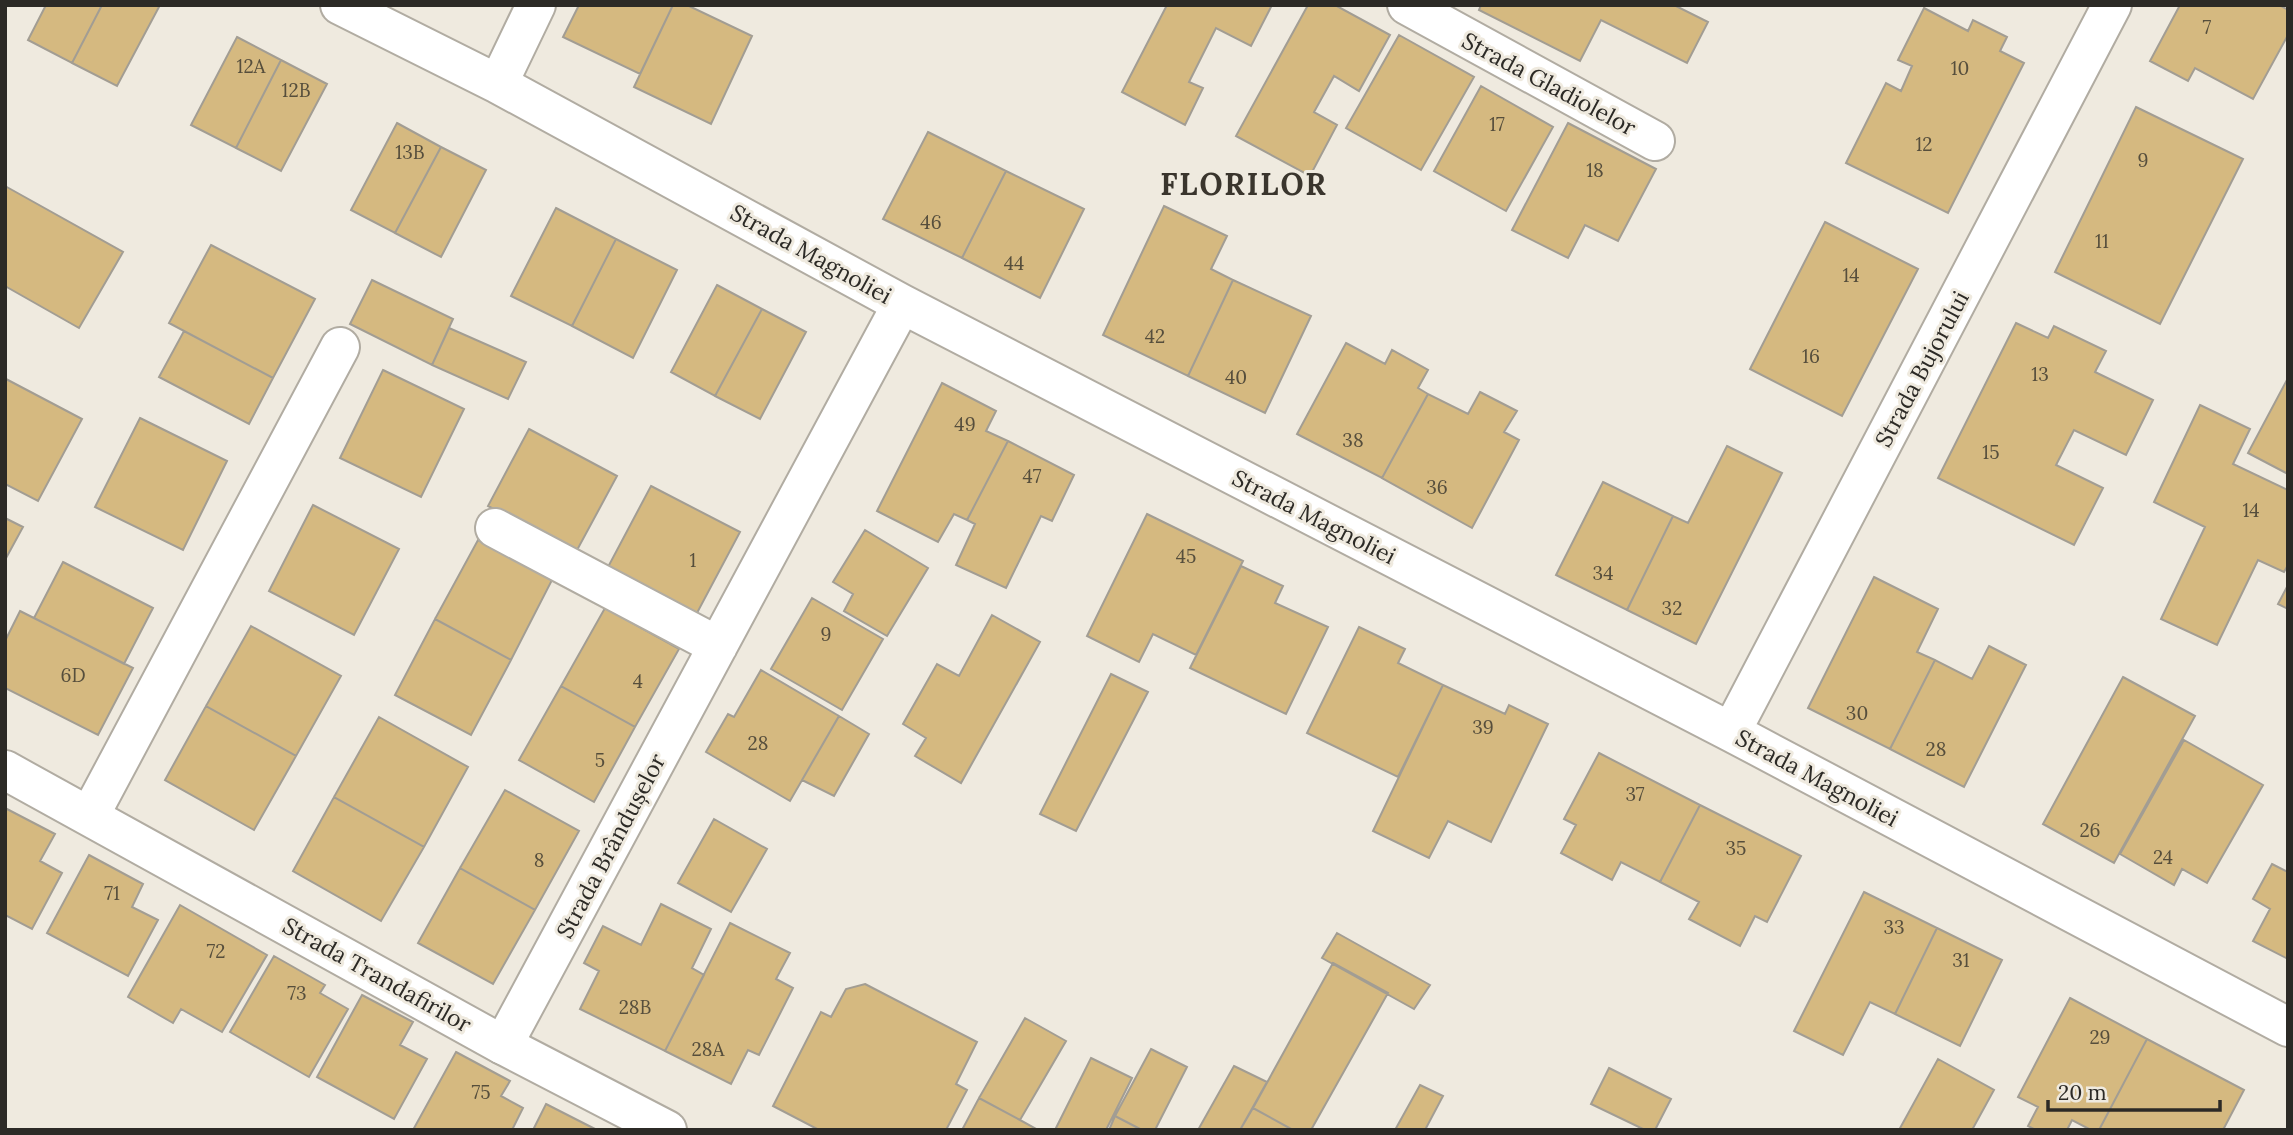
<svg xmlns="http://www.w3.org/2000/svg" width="2293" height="1135" viewBox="0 0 2293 1135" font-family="Lora,serif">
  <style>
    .building { fill: #d5b980; stroke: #a29d93; stroke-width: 2 }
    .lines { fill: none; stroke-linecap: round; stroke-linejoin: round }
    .street-casing { stroke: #b1aca2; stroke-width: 42 }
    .secondary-casing { stroke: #b1aca2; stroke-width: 42 }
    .street { stroke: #fff; stroke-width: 38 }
    .secondary { stroke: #fff; stroke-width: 38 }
    .labels { text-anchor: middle; stroke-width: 6; stroke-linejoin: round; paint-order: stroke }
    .number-label { font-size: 19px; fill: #564e3c }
    .street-label { font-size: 23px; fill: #2c2a26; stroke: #efeadf }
    .district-label { font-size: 30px; font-weight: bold; letter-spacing: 2px; fill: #3a352d; stroke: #efeadf }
  </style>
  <rect width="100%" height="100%" fill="#efeadf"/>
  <path class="building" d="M46 5H102L72 63 28 40Z
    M102 5H160L117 86 72 63Z
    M579 5H673L640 74 563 37Z
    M673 5H687L752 36 711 124 634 87Z
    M1167 5H1272L1251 46 1216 28 1189 82 1203 88 1185 125 1122 92Z
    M1308 5H1335L1390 35 1359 91 1334 76 1314 112 1337 125 1310 176 1236 136Z
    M1481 5H1674L1708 22 1687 63 1601 20 1580 61 1479 10Z
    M2180 5H2279L2288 10V35L2253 99 2195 68 2188 81 2150 61Z
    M1924 8 1968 31 1973 20 2007 37 2000 51 2024 63 1948 213 1846 163 1886 83 1901 91 1912 66 1898 60Z
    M1399 35 1474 77 1421 170 1346 128Z
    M237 37 281 60 236 148 191 125Z
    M281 60 327 84 281 171 236 148Z
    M1481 86 1553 127 1506 211 1434 171Z
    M2136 107 2243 159 2160 324 2055 272Z
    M397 123 441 147 395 233 351 210Z
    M1568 123 1656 169 1618 241 1585 225 1568 258 1512 230Z
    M928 132 1006 171 962 258 883 219Z
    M441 147 486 170 441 257 395 233Z
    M1006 171 1084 209 1040 298 962 258Z
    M5 186 123 252 79 328 5 286Z
    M1164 206 1227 236 1211 269 1233 280 1188 376 1103 335Z
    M556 208 616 239 572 326 511 296Z
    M1825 222 1918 269 1842 416 1750 369Z
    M616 239 677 270 633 358 572 326Z
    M211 245 315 299 273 378 169 323Z
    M372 280 453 319 432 365 350 324Z
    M1233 280 1311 316 1265 413 1188 376Z
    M717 285 762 309 715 396 671 372Z
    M762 309 806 332 760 419 715 396Z
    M2016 323 2048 338 2054 326 2106 351 2095 372 2153 400 2126 455 2074 430 2056 465 2103 488 2074 545 1938 478Z
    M449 328 526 362 508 399 432 365Z
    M184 331 273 378 249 424 159 377Z
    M1346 343 1385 364 1392 350 1428 370 1418 388 1428 394 1382 478 1297 434Z
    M383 370 464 409 421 497 340 458Z
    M2288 378V474L2248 453Z
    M6 379 82 419 38 501 5 484Z
    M942 383 996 411 986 431 1008 441 967 520 954 514 938 542 877 511Z
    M1480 392 1517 411 1504 432 1519 440 1472 528 1382 478 1428 394 1468 414Z
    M2200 405 2250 429 2233 464 2288 490V565L2284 572 2258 560 2217 645 2161 619 2205 527 2154 502Z
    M140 418 227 461 183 550 95 507Z
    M529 429 617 476 576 552 488 506Z
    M1008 441 1074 475 1052 521 1041 516 1006 588 956 565 975 524 967 520Z
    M1727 446 1782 473 1696 644 1627 610 1673 516 1688 523Z
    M1603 482 1673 516 1627 610 1556 575Z
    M651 486 740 532 697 613 608 567Z
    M313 505 399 549 354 635 269 591Z
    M1147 514 1243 561 1196 655 1153 634 1139 662 1087 636Z
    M5 518 23 527 5 560Z
    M865 530 928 568 887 636 844 611 853 594 833 582Z
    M478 540 552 580 511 660 435 619Z
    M63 562 153 608 124 664 34 618Z
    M1241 566 1283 586 1275 603 1328 627 1286 714 1190 668Z
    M1874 577 1938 609 1917 652 1935 660 1890 749 1808 708Z
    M2288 585V609L2278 604Z
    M812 598 883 639 842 710 771 669Z
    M605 608 679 649 635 727 561 686Z
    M20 611 133 668 98 735 5 688V641Z
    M992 615 1040 642 961 783 915 756 926 738 903 724 937 664 959 676Z
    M435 619 511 660 471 735 395 695Z
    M251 626 341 676 296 756 206 706Z
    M1359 627 1405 649 1398 663 1443 685 1398 777 1307 733Z
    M1989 646 2026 665 1964 787 1890 749 1935 660 1972 679Z
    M761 670 839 716 790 801 706 752 728 714 734 717Z
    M1111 674 1148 692 1076 831 1040 814Z
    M2123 677 2195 716 2114 863 2043 824Z
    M1443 685 1505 714 1509 705 1548 724 1491 842 1448 821 1429 858 1373 831Z
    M561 686 635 727 594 802 519 760Z
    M206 706 296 756 254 830 165 780Z
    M839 716 869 734 834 796 802 780Z
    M379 717 468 767 424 847 334 797Z
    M2184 740 2263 785 2207 883 2182 869 2174 885 2120 854Z
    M1599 753 1700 805 1660 882 1621 862 1612 880 1561 853 1576 825 1564 819Z
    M505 790 579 831 535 910 460 868Z
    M334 797 424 847 381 921 293 871Z
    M1700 805 1801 856 1767 922 1755 916 1740 946 1689 919 1699 902 1660 882Z
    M5 808 55 834 40 861 62 873 32 929 5 915Z
    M714 819 767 849 731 912 678 883Z
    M89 855 143 884 132 907 158 920 128 976 47 933Z
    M2272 864 2288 872V959L2253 941 2270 909 2253 899Z
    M460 868 535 910 493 984 418 943Z
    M1864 892 1937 928 1895 1014 1870 1002 1843 1055 1794 1031Z
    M661 904 711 929 692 968 704 975 665 1051 580 1009 599 971 584 963 603 926 641 945Z
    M180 905 267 955 222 1032 181 1009 173 1023 128 997Z
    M730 923 790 953 776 979 793 988 759 1055 748 1050 731 1084 665 1051Z
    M1937 928 2002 960 1960 1046 1895 1014Z
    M1337 933 1430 985 1414 1009 1322 958Z
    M274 956 325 985 320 993 348 1009 309 1077 230 1032Z
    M1333 963 1388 993 1311 1130H1293L1253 1108Z
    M865 984 977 1042 956 1084 967 1090 946 1130H819L773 1106 821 1012 831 1017 846 989Z
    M362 995 413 1022 400 1045 427 1059 394 1119 317 1077Z
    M2070 998 2147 1039 2099 1130H2091L2072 1120 2067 1130H2036L2028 1126 2038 1107 2018 1097Z
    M1025 1018 1066 1041 1020 1120 979 1098Z
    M2147 1039 2244 1090 2223 1130H2099Z
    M1151 1049 1187 1067 1155 1130H1142L1115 1116Z
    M456 1052 510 1081 501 1096 523 1108 512 1130H413Z
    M1091 1058 1132 1078 1106 1130H1059L1056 1128Z
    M1938 1059 1994 1090 1972 1130H1899Z
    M1234 1066 1267 1082 1240 1130H1198Z
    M1609 1068 1671 1099 1655 1130H1645L1591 1104Z
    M1420 1085 1443 1096 1425 1130H1395Z
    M979 1098 1020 1120 1038 1130H962Z
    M546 1104 597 1130H533Z
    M1253 1108 1293 1130H1240Z
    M1115 1116 1142 1130H1109Z"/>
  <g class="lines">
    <g class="street-casing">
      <path id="street" d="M340 5 498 84 902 304 1731 732 2288 1027
        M1407 5 1655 141
        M498 84 536 5
        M495 528 718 646
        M1731 732 2112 5
        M90 815 340 347
        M503 1045 902 304"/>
    </g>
    <g class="secondary-casing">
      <path id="secondary" d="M5 770 503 1045 667 1130"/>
    </g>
    <use href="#street" class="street"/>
    <use href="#secondary" class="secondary"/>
  </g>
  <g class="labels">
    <g class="number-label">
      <text x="2207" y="34">7</text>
      <text x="251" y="73">12A</text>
      <text x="1960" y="75">10</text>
      <text x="296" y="97">12B</text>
      <text x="1497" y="131">17</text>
      <text x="1924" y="151">12</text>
      <text x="410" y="159">13B</text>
      <text x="2143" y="167">9</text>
      <text x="1595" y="177">18</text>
      <text x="931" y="229">46</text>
      <text x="2102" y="248">11</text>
      <text x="1014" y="270">44</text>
      <text x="1851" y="282">14</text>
      <text x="1155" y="343">42</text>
      <text x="1811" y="363">16</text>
      <text x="2040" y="381">13</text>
      <text x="1236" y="384">40</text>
      <text x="965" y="431">49</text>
      <text x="1353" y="447">38</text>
      <text x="1991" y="459">15</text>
      <text x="1032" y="483">47</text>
      <text x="1437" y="494">36</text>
      <text x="2251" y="517">14</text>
      <text x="1186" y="563">45</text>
      <text x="693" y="567">1</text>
      <text x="1603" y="580">34</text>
      <text x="1672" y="615">32</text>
      <text x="826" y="641">9</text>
      <text x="73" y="682">6D</text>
      <text x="638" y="688">4</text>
      <text x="1857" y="720">30</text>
      <text x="1483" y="734">39</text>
      <text x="758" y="750">28</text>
      <text x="1936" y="756">28</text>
      <text x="600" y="767">5</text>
      <text x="1635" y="801">37</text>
      <text x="2090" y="837">26</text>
      <text x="1736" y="855">35</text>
      <text x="2163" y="864">24</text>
      <text x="539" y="867">8</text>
      <text x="112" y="900">71</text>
      <text x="1894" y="934">33</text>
      <text x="216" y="958">72</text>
      <text x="1961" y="967">31</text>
      <text x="297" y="1000">73</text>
      <text x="635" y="1014">28B</text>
      <text x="2100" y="1044">29</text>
      <text x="708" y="1056">28A</text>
      <text x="481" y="1099">75</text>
    </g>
    <g class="street-label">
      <text transform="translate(1549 84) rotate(28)" y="8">Strada Gladiolelor</text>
      <text transform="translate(811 254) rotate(29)" y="8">Strada Magnoliei</text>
      <text transform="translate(1922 369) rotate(-62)" y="8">Strada Bujorului</text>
      <text transform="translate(1314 517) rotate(27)" y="8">Strada Magnoliei</text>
      <text transform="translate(1817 778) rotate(28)" y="8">Strada Magnoliei</text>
      <text transform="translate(611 846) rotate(-62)" y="8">Strada Brândușelor</text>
      <text transform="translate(377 975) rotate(29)" y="8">Strada Trandafirilor</text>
    </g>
    <g class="district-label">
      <text x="1244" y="195">FLORILOR</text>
    </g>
  </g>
  <rect width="2293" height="1135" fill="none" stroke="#2c2a26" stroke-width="14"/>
  <path d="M2048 1100v10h172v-10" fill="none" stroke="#2c2a26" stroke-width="3.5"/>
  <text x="2058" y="1100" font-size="21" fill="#2c2a26" stroke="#efeadf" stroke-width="5" paint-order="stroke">20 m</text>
</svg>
